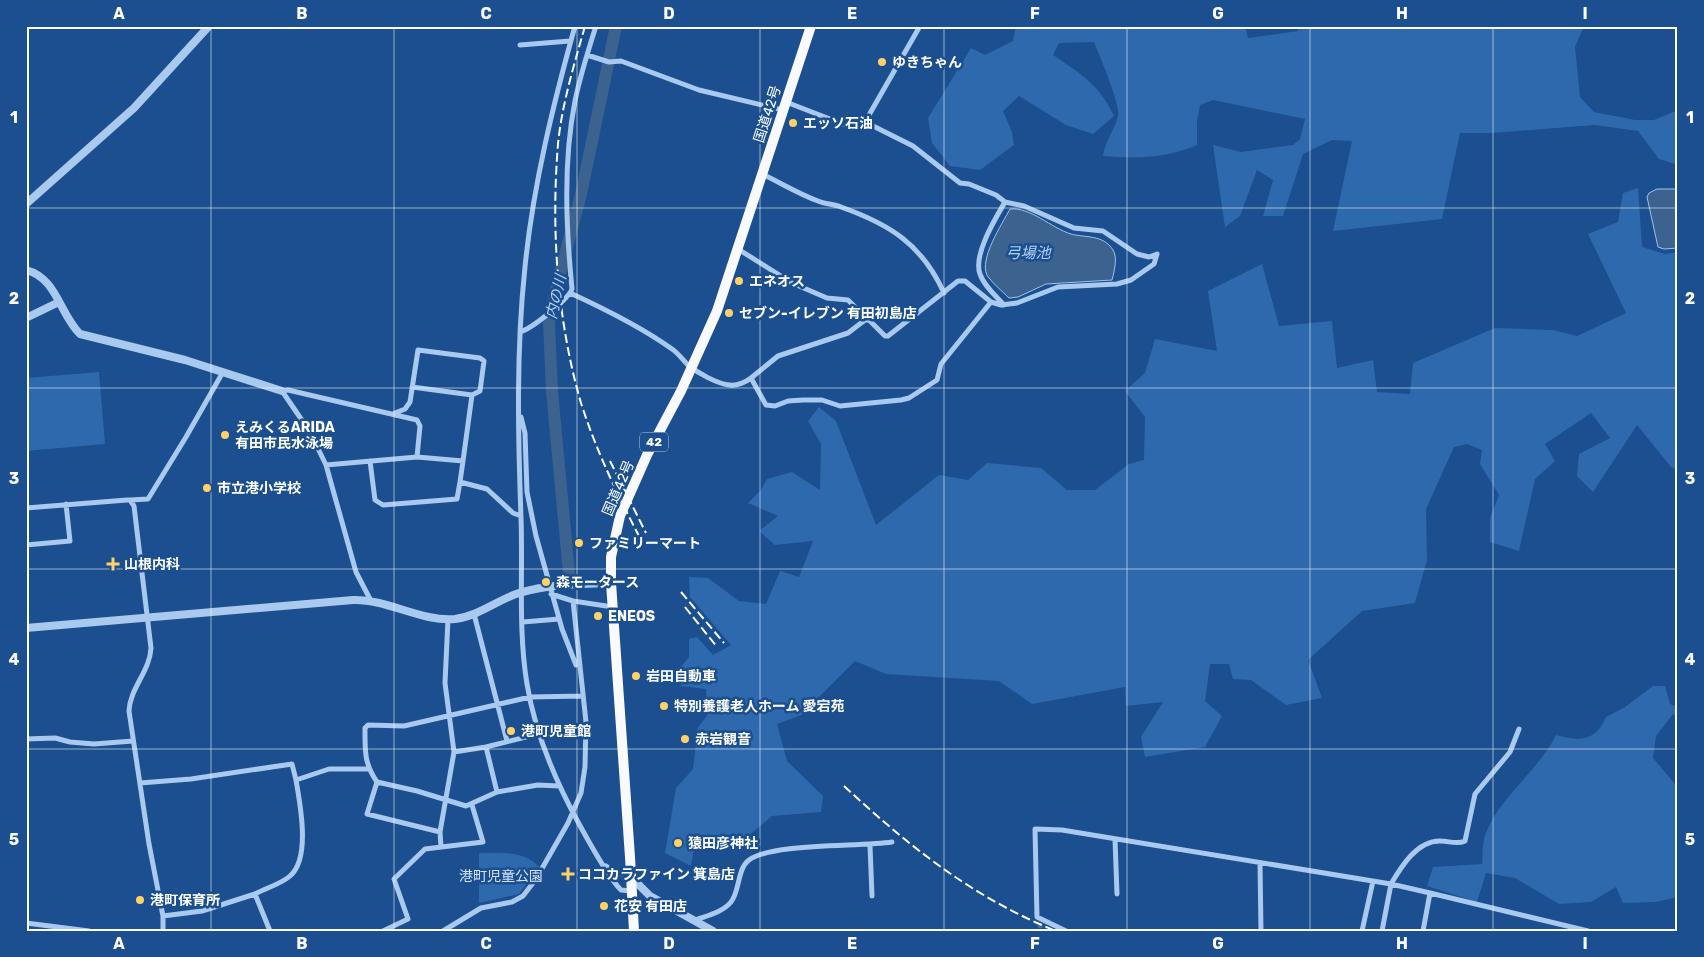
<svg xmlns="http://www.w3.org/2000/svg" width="1704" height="957" viewBox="0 0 1704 957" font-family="Rubik,'Noto Sans JP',sans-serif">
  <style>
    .green { fill: #2e69ad }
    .water { fill: #3c6290; stroke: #9cc4f0 }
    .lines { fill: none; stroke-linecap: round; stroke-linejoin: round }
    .river { stroke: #3c6290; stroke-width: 12 }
    .minor-tunnel { stroke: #3d69a0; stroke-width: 5; stroke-dasharray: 5 2.5; stroke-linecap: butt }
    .minor { stroke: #a9c9ee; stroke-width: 5 }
    .tertiary { stroke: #a9c9ee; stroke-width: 8 }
    .trunk { stroke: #f8faff; stroke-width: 10 }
    .rail { stroke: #fff; stroke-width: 2; stroke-dasharray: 9 4; stroke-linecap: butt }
    .grid { fill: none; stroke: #fff; stroke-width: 1; stroke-opacity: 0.55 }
    .poi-dot { fill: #ffd166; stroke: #1b4f8f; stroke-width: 2 }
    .labels { text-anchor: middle; stroke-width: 5; stroke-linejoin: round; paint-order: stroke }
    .shield { fill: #1b4f8f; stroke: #bbcadd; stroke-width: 1 }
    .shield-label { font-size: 12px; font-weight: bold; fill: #fff }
    .poi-label { font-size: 14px; font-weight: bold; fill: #fff; stroke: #1b4f8f; text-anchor: start }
    .street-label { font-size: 14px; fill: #fff; stroke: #1b4f8f }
    .park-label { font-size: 14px; fill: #cfe3fa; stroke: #1b4f8f }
    .water-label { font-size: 15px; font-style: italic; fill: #b5d3f5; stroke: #1b4f8f }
    .neatline { fill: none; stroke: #fff; stroke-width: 2 }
    .grid-label { font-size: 16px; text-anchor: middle; font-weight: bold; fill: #fff }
  </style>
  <rect width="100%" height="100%" fill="#1b4f8f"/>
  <path class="green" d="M1016 26H1245L1248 38 1298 31 1297 26H1584L1575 47 1580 97 1594 112 1635 120H1654L1678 110V165L1659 159 1638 131 1595 125 1492 133H1460L1442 219 1333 231 1352 141 1332 140 1303 154 1283 216H1263L1273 180 1257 170 1240 216 1225 227 1213 145 1241 152 1293 145 1300 139 1305 119 1213 100 1200 105 1197 121V145C1167 158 1136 159 1103 156 1106 138 1115 130 1118 116 1121 106 1099 54 1094 42L1059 43 1053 55C1082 75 1098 83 1114 116L1093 134 1066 125 1019 96 1003 111 1012 132 1014 145 980 170 950 166 932 143 928 118 971 48 985 55 1013 41Z
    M1638 188 1642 247 1665 254 1678 252V470L1671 467 1637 425 1593 492 1577 476 1579 454 1610 438 1591 413 1545 444 1555 461 1535 479 1519 551 1490 542V518L1499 495 1480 464 1482 450 1467 444 1454 447 1426 509 1427 560 1415 603 1362 611 1308 660 1322 698 1286 705 1251 680 1233 679 1229 664H1210L1205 701 1222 716 1205 747 1145 757 1141 737 1163 702 1126 706 1125 687 1032 704 999 681 886 674 855 661 801 715 777 724 787 761 823 796 821 812 772 816 733 849 715 838 694 849 691 866 665 853 676 788 693 769 698 727 707 716 706 689 681 686 680 668 689 657V639L697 637 713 655 731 645 690 597 689 577 708 578 739 601 766 604 780 571 799 577 813 541 775 545 759 531 778 516 748 503 761 490 767 479 792 472 820 490 821 444 808 421 819 407 836 421 876 525 939 475 968 480 987 463 1041 468 1067 490H1095L1129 464 1144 460 1145 417 1125 391 1145 373 1155 339 1217 351 1208 291 1262 264 1279 326 1332 321 1337 368 1373 360 1377 392 1410 394 1413 363 1495 328 1553 330 1577 336 1626 313 1588 234 1618 222 1623 193Z
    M99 372 105 444 26 451V378Z
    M1653 686H1665L1670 704 1678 707V717L1673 714 1656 736 1653 758 1675 784 1678 808V897L1655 902 1623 903 1616 887 1591 902 1559 904 1515 878 1486 873 1477 902 1427 886 1433 867 1482 864C1483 854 1482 842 1486 833 1499 798 1539 770 1556 735 1580 742 1596 741 1606 717L1625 707Z
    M479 853C499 853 524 850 539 867L519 894 479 903Z"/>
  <path class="water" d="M1657 189H1678V248L1664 249 1658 247 1647 197 1649 193Z
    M1010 209C1031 207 1051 228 1071 234 1085 238 1103 234 1113 250 1118 258 1114 272 1112 280L1046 284 1018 297 1009 298C1002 291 992 283 987 275 979 259 1002 224 1010 209Z"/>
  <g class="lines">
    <path class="river" d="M569 573 552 391 549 323 556 289 581 194 616 26"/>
    <path class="minor-tunnel" d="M1040 923 1041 931"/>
    <path class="minor" d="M575 26C553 105 533 186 525 267 516 351 518 435 521 518 523 573 518 630 527 684 535 733 554 778 578 822 588 840 607 876 621 890L631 891
      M520 45 570 41
      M587 55 609 62 621 61 699 90 783 110
      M786 102 848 126 865 122 920 26
      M865 122 913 146 960 183 969 184 996 195 1005 202 1024 206 1074 228 1103 231 1137 254 1149 257 1157 254
      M762 174C781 183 799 194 818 201 825 204 833 204 841 207 889 224 922 244 944 293
      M738 249 792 283 827 298 848 300 868 320
      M570 293C605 309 641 327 672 349 678 353 683 360 688 365 698 373 717 384 730 385 737 386 746 382 751 378L766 405 775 406 788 401 803 400H822L840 406 901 400 909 398 937 380 941 364 991 302 1001 305 1017 303 1058 287 1117 284 1131 280 1154 264 1157 254
      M1004 305C996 296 984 286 980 274 973 255 995 219 1005 202
      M520 332C531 329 568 300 572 289 566 227 563 162 575 101 580 76 588 51 596 26
      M751 378 778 356 848 333 865 320H869L885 336H888L958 281H965L991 302
      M412 387 472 395
      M282 391 288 390 417 420 420 426 417 457 463 461 460 482 487 489 513 513 521 516
      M282 391 310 432 326 465 356 572 371 601
      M395 413 405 409 410 402 418 350 480 358 484 361 480 391 472 395 463 461
      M521 417 525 433 527 492 536 536 562 629 576 665
      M370 461 375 500 383 505 457 499 460 482
      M326 465 417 457
      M130 500 148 499 186 437 223 372
      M26 508 127 500H130L134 506 151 648C150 671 130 688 129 711L149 844 163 916 202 911 255 894
      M26 545 70 541 66 504
      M551 594 573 601 613 607
      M474 614 507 741
      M523 622 559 619
      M26 739 55 738 70 742 94 744 133 741
      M486 747 497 792
      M454 752 486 747 538 734
      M377 782 367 814 440 832
      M140 783 191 779 292 764 296 780 329 769H368
      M559 786 538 785 497 792 466 806 417 791 377 782C364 763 365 751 365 728L368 725 404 726 530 697 583 696
      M1115 839 1117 894
      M870 846 872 896
      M441 847 440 832 454 752 445 683 448 619
      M1260 863 1261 931
      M606 866 613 871 630 876
      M693 921C705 916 722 913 731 902 740 891 737 869 749 860 772 843 859 847 892 842
      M26 923 89 931
      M163 931V916
      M270 931 255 894C266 888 281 884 290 876 311 858 300 804 296 780
      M383 931 408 919 394 879 425 849 483 842 472 805
      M443 931 481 908 512 902 523 896 536 879 568 823 581 793 585 767 586 722 573 601
      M1066 931 1037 917 1035 829 1062 830 1391 884C1401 867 1417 840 1441 841 1449 841 1457 845 1465 841L1475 794 1510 752 1519 729
      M1362 931 1373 881
      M1382 931 1391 884 1430 893
      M1423 931 1430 893 1588 931"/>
    <path class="tertiary" d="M26 204 134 108 209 26
      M26 270C57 278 59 313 80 334L185 360 282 391
      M26 318 59 302
      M26 628 353 600C388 599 421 622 455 619 479 616 497 600 519 593 548 584 580 584 611 583
      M631 877 650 896 713 931"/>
    <path class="trunk" d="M634 931 630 857 611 583V557L620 516 647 455 681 391 717 311 811 26"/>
    <path class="rail" d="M585 26C574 65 562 104 558 144 551 230 557 320 581 403 596 450 617 494 640 538
      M610 461 646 533
      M681 592 724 643
      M685 607 717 647
      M844 786C910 847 972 897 1056 931"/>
  </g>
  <path class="grid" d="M211 26V931M394 26V931M577 26V931M760 26V931M944 26V931M1127 26V931M1310 26V931M1493 26V931M26 208H1678M26 388H1678M26 569H1678M26 749H1678"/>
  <g class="poi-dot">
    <circle cx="882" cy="62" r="5"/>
    <circle cx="793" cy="123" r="5"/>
    <circle cx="739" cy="281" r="5"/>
    <circle cx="729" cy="313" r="5"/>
    <circle cx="225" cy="435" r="5"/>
    <circle cx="207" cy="488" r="5"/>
    <circle cx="579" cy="543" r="5"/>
    <path d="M110.5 556.5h5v5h5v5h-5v5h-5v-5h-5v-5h5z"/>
    <circle cx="546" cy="582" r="5"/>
    <circle cx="598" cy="616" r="5"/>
    <circle cx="636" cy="676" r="5"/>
    <circle cx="664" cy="706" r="5"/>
    <circle cx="511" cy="731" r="5"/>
    <circle cx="685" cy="739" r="5"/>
    <circle cx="678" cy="843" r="5"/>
    <path d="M565.5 866.5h5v5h5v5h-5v5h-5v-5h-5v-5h5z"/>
    <circle cx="140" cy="900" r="5"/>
    <circle cx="604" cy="906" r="5"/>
  </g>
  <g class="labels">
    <rect class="shield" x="640" y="432.5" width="28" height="19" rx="4"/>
    <g class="shield-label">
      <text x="654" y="446">42</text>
    </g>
    <g class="poi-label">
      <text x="892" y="67">ゆきちゃん</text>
      <text x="803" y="128">エッソ石油</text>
      <text x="749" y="286">エネオス</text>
      <text x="739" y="318">セブン-イレブン 有田初島店</text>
      <text x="235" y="432">えみくるARIDA<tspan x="235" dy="16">有田市民水泳場</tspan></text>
      <text x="217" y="493">市立港小学校</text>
      <text x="589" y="548">ファミリーマート</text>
      <text x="124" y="569">山根内科</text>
      <text x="556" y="587">森モータース</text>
      <text x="608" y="621">ENEOS</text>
      <text x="646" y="681">岩田自動車</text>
      <text x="674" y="711">特別養護老人ホーム 愛宕苑</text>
      <text x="521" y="736">港町児童館</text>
      <text x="695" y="744">赤岩観音</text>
      <text x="688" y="848">猿田彦神社</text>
      <text x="578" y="879">ココカラファイン 箕島店</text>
      <text x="150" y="905">港町保育所</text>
      <text x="614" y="911">花安 有田店</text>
    </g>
    <g class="street-label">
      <text transform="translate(767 114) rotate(-72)" y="5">国道42号</text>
      <text transform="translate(618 488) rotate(-67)" y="5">国道42号</text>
    </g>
    <g class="park-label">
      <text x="501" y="881">港町児童公園</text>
    </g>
    <g class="water-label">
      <text x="1028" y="258">弓場池</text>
      <text transform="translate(556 297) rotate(-77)" y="5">内の川</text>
    </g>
  </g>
  <rect width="1704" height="957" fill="none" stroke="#1b4f8f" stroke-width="55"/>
  <rect x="28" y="28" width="1648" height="902" class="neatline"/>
  <g class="grid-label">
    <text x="119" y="19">A</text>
    <text x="302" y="19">B</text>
    <text x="486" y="19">C</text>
    <text x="669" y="19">D</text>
    <text x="852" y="19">E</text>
    <text x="1035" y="19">F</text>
    <text x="1218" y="19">G</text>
    <text x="1402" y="19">H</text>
    <text x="1585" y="19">I</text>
    <text x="14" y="123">1</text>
    <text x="1690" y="123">1</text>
    <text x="14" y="304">2</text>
    <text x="1690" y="304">2</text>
    <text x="14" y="484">3</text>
    <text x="1690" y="484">3</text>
    <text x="14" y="665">4</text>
    <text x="1690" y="665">4</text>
    <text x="14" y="845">5</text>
    <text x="1690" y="845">5</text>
    <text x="119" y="949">A</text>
    <text x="302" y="949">B</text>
    <text x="486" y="949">C</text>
    <text x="669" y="949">D</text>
    <text x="852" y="949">E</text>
    <text x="1035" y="949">F</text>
    <text x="1218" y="949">G</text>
    <text x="1402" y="949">H</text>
    <text x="1585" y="949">I</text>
  </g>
</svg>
